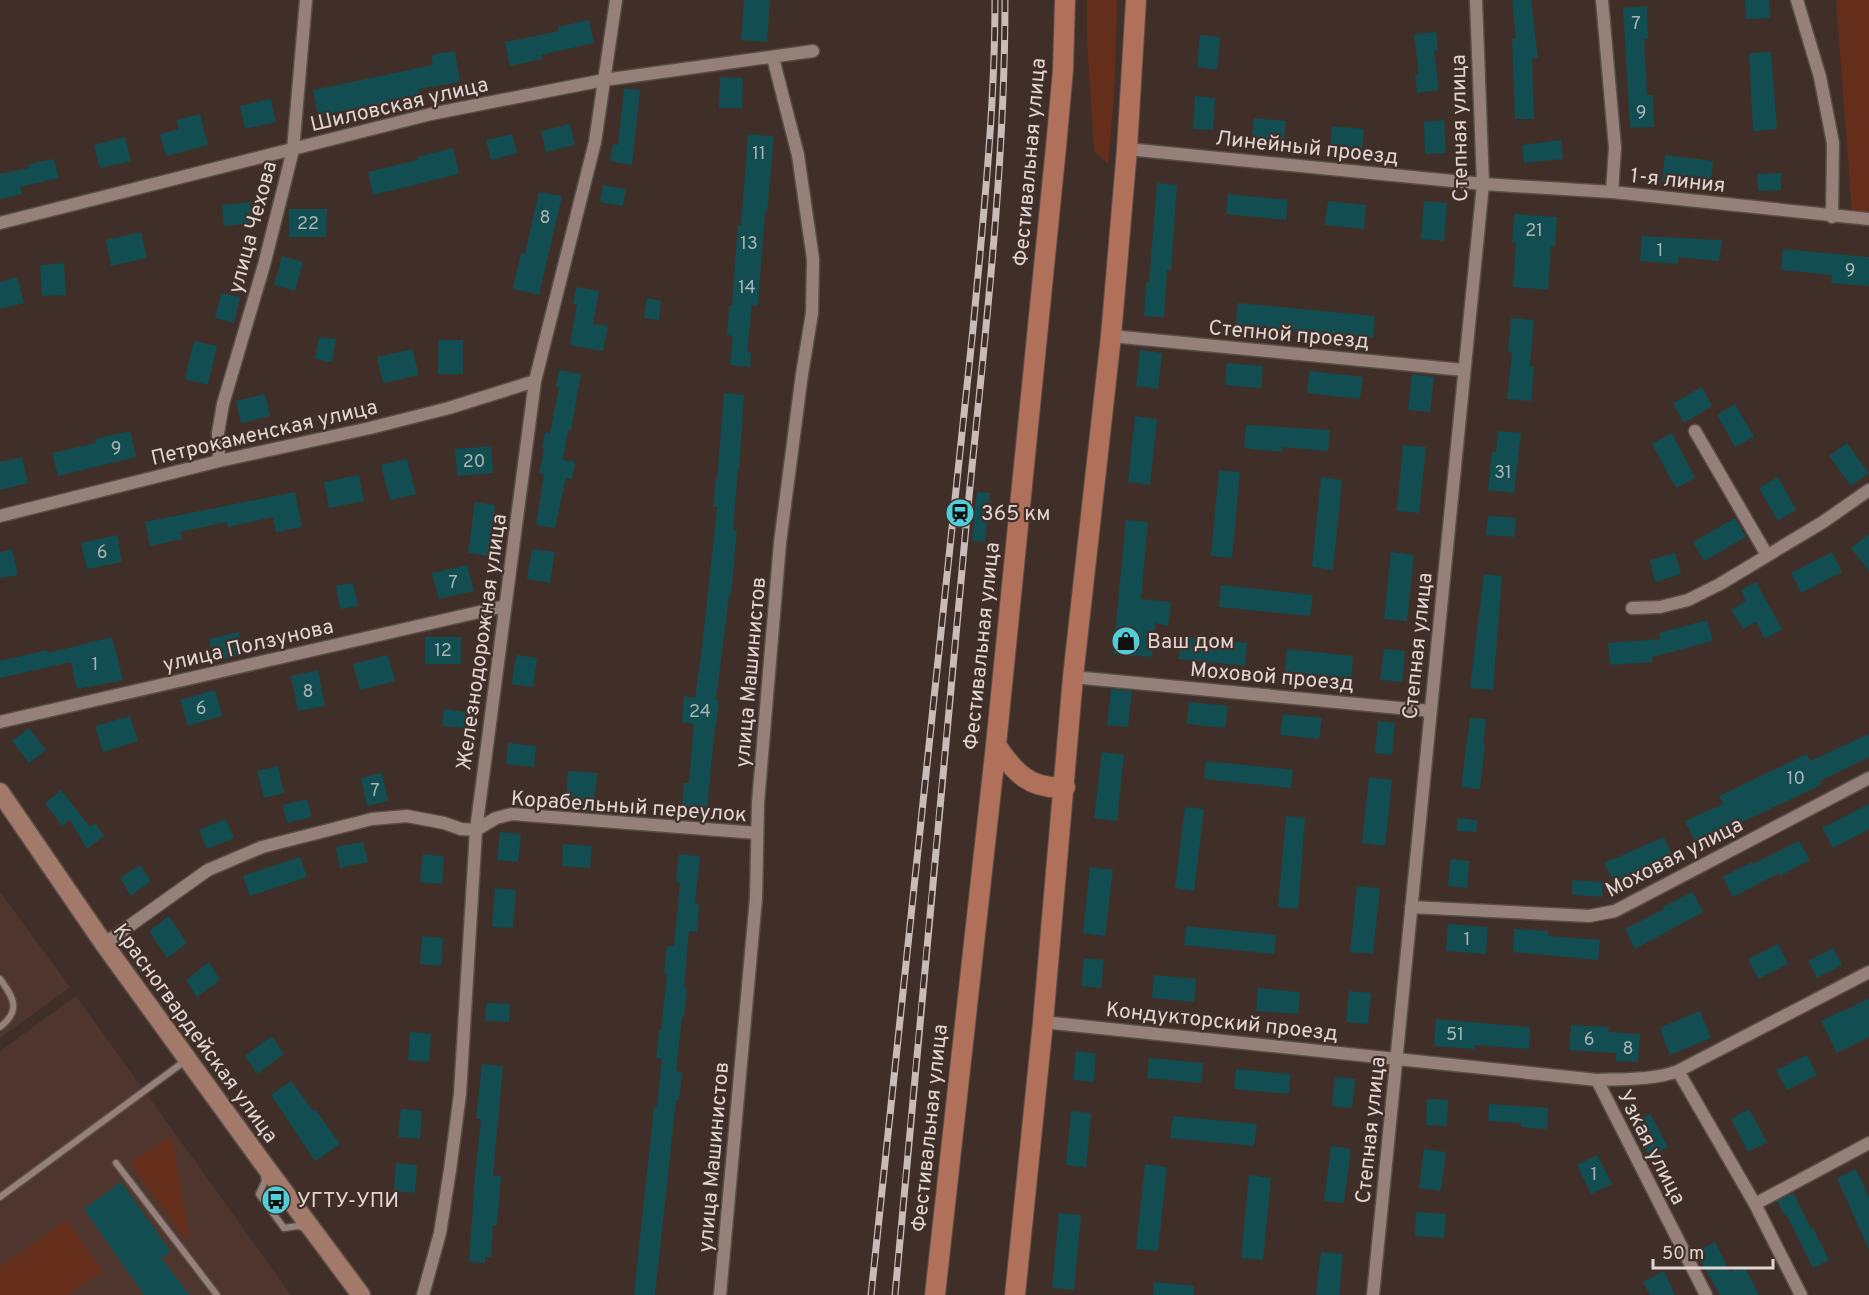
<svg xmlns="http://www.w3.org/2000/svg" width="1869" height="1295" viewBox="0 0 1869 1295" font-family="Overpass,sans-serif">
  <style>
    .built { fill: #4e362e }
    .green { fill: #642e1b }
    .building { fill: #124d52 }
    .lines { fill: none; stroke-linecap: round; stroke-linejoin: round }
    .lane-casing { stroke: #5a4c47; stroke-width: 9 }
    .street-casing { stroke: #5a4c47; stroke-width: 15 }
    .secondary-casing { stroke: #5a4c47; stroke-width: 21 }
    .primary-casing { stroke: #5a4c47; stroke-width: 22 }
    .lane { stroke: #95817a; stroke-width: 6 }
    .street { stroke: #95817a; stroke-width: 12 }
    .secondary { stroke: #a3796a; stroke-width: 18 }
    .primary { stroke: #b17059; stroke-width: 20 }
    .rail-casing { stroke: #c8bbb8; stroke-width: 7 }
    .rail { stroke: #402f29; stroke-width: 4.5; stroke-dasharray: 14; stroke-linecap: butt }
    .labels { text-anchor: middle; stroke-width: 4.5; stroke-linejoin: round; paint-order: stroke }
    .number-label { font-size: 18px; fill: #adb3b2 }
    .street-label { font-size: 21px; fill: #e1d5d2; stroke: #402f29 }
    .poi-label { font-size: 21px; fill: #e1d5d2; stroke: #402f29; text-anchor: start }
  </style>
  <rect width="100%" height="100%" fill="#402f29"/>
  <path class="built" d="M0 892 70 987 0 1038Z
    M76 996 291 1295H0V1051Z"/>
  <path class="green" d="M1087 0H1117L1114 98 1108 164 1094 151 1087 39Z
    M1836 0H1869V214L1852 213Z
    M172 1136 189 1235 185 1238 130 1163Z
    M66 1220 103 1271 69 1295H0V1267Z"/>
  <path class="building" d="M744 0H770L767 42 741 40Z
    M1512 0H1531L1538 58 1532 59 1534 119H1515L1512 39H1516Z
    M1745 0H1769L1770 18 1746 19Z
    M1647 6 1648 39H1644L1647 95H1653L1654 127 1630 128 1623 8Z
    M589 20 594 43 541 55 542 59 510 66 505 42 559 31 558 27Z
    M1436 32 1438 51H1434L1439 90 1417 93 1415 74H1419L1414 34Z
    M1200 35 1220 37 1217 70 1197 67Z
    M455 51 460 82 419 89 421 98 375 107V105L318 116 313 90 433 65 431 55Z
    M1771 52 1777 129 1753 131 1749 53Z
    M720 77 743 78 742 108H719Z
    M624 88 640 90 632 165 610 161 613 144 618 145Z
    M1195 96 1215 98 1213 130 1193 129Z
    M271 99 276 122 245 129 240 106Z
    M200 114 208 145 166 156 160 134 179 129 177 120Z
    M1254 118 1286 121 1284 141 1252 138Z
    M1444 120 1446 153 1425 154 1424 122Z
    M570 124 575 145 546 152 541 131Z
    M1332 126 1364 129 1362 149 1330 146Z
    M512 134 517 153 491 160 486 140Z
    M748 134 774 136 767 212 765 211 758 306 752 305 747 352H751L750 367 730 365 733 336 727 335 729 306H732L738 225H741Z
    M125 137 131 161 100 168 94 145Z
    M1561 140 1563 159 1524 163 1522 145Z
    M453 148 459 174 373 195 368 172 418 160 417 157Z
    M1665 155 1713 161 1710 187 1662 181Z
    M54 159 59 178 20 187 22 194 0 199V174L29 168 28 164Z
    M1781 173V190L1758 191 1757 174Z
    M1157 183 1177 185 1171 270H1167L1164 317 1144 316 1146 283H1149Z
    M603 185 626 189 623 206 600 202Z
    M539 192 562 196 539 295 513 289 521 253 525 254Z
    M1228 194 1288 200 1286 220 1226 214Z
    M1328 201 1366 205 1364 229 1325 225Z
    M1424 201 1447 203 1444 241 1421 239Z
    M250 202 253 223 224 226 222 205Z
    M289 209H327L326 237H289Z
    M1514 214 1557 217 1555 246H1551L1548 290 1513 287 1516 243H1512Z
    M141 232 147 258 111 266 106 240Z
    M1642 236 1722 240 1719 261 1678 257V264L1640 261Z
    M1783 249 1869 257V286L1831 283 1832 275 1781 270Z
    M282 256 303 262 295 291 274 285Z
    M64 263 66 295 42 296 40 265Z
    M17 277 24 303 0 309V282Z
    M576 287 599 291 593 324 608 326 603 351 570 345 577 304H573Z
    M221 293 240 297 234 323 215 318Z
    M647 298 661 301 659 320 644 318Z
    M1238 303 1375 316 1373 338 1236 325Z
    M1511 318 1534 320 1530 366H1534L1531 401 1507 399 1512 353 1508 352Z
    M319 337 336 339 332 362 315 359Z
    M438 340H463V374H438Z
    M194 341 217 346 208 385 185 379Z
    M412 349 419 375 383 383 377 357Z
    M1140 350 1162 353 1158 389 1136 386Z
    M1227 363 1263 366 1261 388 1225 385Z
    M559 370 581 374 571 430H568L563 460 575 462 572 479 566 478 555 528 536 525 544 474 539 473 544 449 542 448 545 432 550 433 559 387H556Z
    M1309 371 1363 377 1360 399 1307 393Z
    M1412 374 1434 377 1430 412 1408 410Z
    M1702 387 1712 406 1684 423 1673 403Z
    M724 393 744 395 739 470H738L733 530H737L731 595H729L716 700H719L716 726H715L706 819 681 817 684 783H689L694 724 682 722 684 696 695 698 702 649 717 507H713L716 478 717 479Z
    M265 394 270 416 241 423 236 401Z
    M1735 404 1754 437 1735 447 1717 415Z
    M1135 416 1157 419 1150 485 1128 482Z
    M1246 425 1330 430 1328 451 1282 447V452L1244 448Z
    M130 431 136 457 58 476 52 453 96 443 95 439Z
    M1498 431 1521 433 1514 493 1488 490 1492 452H1496Z
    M1672 433 1695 478 1676 488 1652 444Z
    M1847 443 1869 473 1851 486 1829 456Z
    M1403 445 1426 447 1419 513 1397 511Z
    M491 446 493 473 457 476 455 449Z
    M22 457 28 483 0 490V462Z
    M407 459 416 494 390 500 381 465Z
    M1219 470 1240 472 1232 558 1211 556Z
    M359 475 364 501 329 508 324 482Z
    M1321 477 1342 480 1333 570 1312 567Z
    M1778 477 1796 510 1778 521 1759 488Z
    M295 492 302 527 276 532 273 517 228 527 227 522 180 532 182 539 150 546 145 522Z
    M977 492 990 493 985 542 972 541Z
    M475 502 495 505 488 556 468 553Z
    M1488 516 1516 518 1514 537 1486 535Z
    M1735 518 1746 537 1704 561 1693 542Z
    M1126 520 1148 522 1141 599 1171 602 1168 626 1155 623 1152 657 1113 654Z
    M1869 534V571L1851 548Z
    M117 535 122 562 87 569 81 543Z
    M12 549 18 575 0 578V552Z
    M532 549 555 552 550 583 527 579Z
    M1391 552 1414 555 1407 621 1384 619Z
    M1832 552 1842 572 1801 593 1791 573Z
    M1675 553 1681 574 1655 582 1650 560Z
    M467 565 474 591 439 599 432 573Z
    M1484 574 1502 576 1493 690 1470 688Z
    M1756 582 1782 629 1765 639 1756 622 1743 629 1731 610 1746 601 1741 590Z
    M353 583 358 606 340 609 336 586Z
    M1221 585 1313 595 1310 616 1219 607Z
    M1707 620 1713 641 1652 657 1653 662 1610 665 1608 643 1661 639 1659 633Z
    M239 632 244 654 214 661 209 639Z
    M112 637 123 680 77 689 71 662 0 678V661L47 650 48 653Z
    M425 637H461V664H425Z
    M1181 637 1247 643 1245 666 1179 659Z
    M1287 649 1353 656 1351 678 1285 672Z
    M1384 649 1405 651 1402 682 1380 680Z
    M388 655 395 681 360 690 353 664Z
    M516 655 537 658 533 687 512 684Z
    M318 670 325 706 298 711 291 676Z
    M1111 689 1132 691 1128 727 1107 725Z
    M215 690 222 716 188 726 180 700Z
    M1189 702 1228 706 1225 728 1187 724Z
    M444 709 466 712 464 728 442 726Z
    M1283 714 1322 718 1319 739 1280 735Z
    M130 716 138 741 103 752 95 726Z
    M1470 718 1486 719 1483 744H1485L1480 789 1461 787Z
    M1378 721 1395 723 1392 755 1375 753Z
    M29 728 46 750 29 763 12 741Z
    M1869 734V757L1820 781 1821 785 1725 830 1726 832 1697 846 1685 821 1723 804 1719 796 1807 754 1810 761Z
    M508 743 536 746 534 767 506 764Z
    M1102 752 1124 755 1117 821 1094 818Z
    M1206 761 1293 770 1291 788 1204 779Z
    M278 766 284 793 264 798 257 771Z
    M568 771 597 773 593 812 565 809Z
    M382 773 388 801 367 806 361 778Z
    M1369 777 1392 780 1385 846 1362 843Z
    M61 790 90 827 95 823 104 836 87 849 70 820 62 826 45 803Z
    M307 799 311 817 287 823 283 805Z
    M1869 804V829L1833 848 1822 828Z
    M1185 807 1204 809 1194 891 1175 888Z
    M1286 816 1305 818 1298 909 1278 907Z
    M1458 818 1477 820 1476 832 1457 831Z
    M226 819 234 838 207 849 199 830Z
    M500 832 521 834 518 862 497 860Z
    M1664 837 1673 858 1644 871 1645 874 1616 887 1604 863Z
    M1799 841 1810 860 1780 876 1779 873 1733 897 1723 877 1752 862 1753 864Z
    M363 842 368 862 340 868 336 847Z
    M563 844 592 846 590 868 562 866Z
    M423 854 444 856 442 884 420 882Z
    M679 854 700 856 695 903 699 904 697 932 689 931 684 988 687 989 684 1017H682L676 1071 682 1072 679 1100H676L655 1295H634L654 1107H657L662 1058H656L659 1030H661L667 974H664L667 946H674L680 883 676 882Z
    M300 857 307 877 250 896 243 876Z
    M1451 859 1469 861 1467 888 1448 886Z
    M140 865 151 881 131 896 120 878Z
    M1090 867 1113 870 1105 936 1083 933Z
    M1572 880 1603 882 1602 897 1572 895Z
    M1357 886 1380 888 1373 954 1350 952Z
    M495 888 516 890 513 928 492 927Z
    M1693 892 1703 912 1635 949 1625 929 1664 909 1663 907Z
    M169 916 187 943 167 958 149 931Z
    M1448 924 1488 927 1486 954 1446 951Z
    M1186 926 1276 935 1274 954 1184 945Z
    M1514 929 1548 931V936L1600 940 1598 960 1513 952Z
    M422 936 443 938 441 966 420 964Z
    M1778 944 1788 964 1758 979 1748 959Z
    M1833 948 1842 965 1817 978 1808 961Z
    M1084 958 1104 960 1101 988 1081 986Z
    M209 962 220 980 197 997 186 980Z
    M1154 975 1196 979 1194 1002 1152 998Z
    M1258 988 1300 992 1298 1014 1256 1011Z
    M1349 991 1371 993 1368 1024 1346 1022Z
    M1869 998V1037L1837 1053 1821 1021 1843 1010 1844 1011Z
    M486 1003 510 1004 509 1022 485 1021Z
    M1700 1011 1711 1038 1670 1055 1661 1032V1027Z
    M1436 1019 1530 1027 1529 1049 1475 1045 1474 1049 1434 1046Z
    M1571 1025 1609 1027 1608 1032 1640 1034 1638 1062 1616 1061V1053L1569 1050Z
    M410 1032 431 1034 429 1062 408 1060Z
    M272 1036 284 1054 257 1074 245 1056Z
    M1076 1051 1096 1054 1094 1082 1073 1080Z
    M1807 1055 1817 1075 1787 1090 1776 1070Z
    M1149 1058 1203 1063 1201 1083 1147 1078Z
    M482 1064 503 1066 493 1176H501L497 1225H493L491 1257H485V1263L469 1262 475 1175 481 1119H476Z
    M1236 1069 1290 1074 1289 1094 1234 1089Z
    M1335 1077 1355 1079 1352 1108 1332 1106Z
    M291 1081 313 1111 315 1109 340 1144 315 1161 271 1095Z
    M1427 1099 1448 1100 1447 1126 1426 1125Z
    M1489 1104 1548 1108 1547 1129 1521 1127V1123L1488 1121Z
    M401 1109 422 1111 420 1139 398 1137Z
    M1749 1109 1767 1142 1748 1152 1731 1119Z
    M1071 1111 1091 1113 1086 1167 1066 1165Z
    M1650 1114 1668 1147 1650 1157 1631 1124Z
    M1173 1116 1257 1124 1254 1146 1170 1138Z
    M1331 1146 1351 1149 1344 1203 1324 1201Z
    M1424 1149 1446 1152 1441 1191 1419 1188Z
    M1597 1155 1612 1184 1591 1194 1577 1165Z
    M396 1163 417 1165 415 1193 394 1191Z
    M1145 1164 1167 1167 1158 1251 1136 1249Z
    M1856 1169 1869 1197V1250L1837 1178Z
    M1249 1175 1271 1178 1263 1260 1241 1258Z
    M121 1182 171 1252 161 1258 190 1295H144L84 1209Z
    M1793 1193 1811 1228H1813L1829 1260 1813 1268 1787 1215 1785 1216 1777 1201Z
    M1416 1212 1446 1214 1444 1238 1415 1236Z
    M1059 1213 1081 1215 1074 1290 1052 1288Z
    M1715 1242 1730 1272 1744 1265 1759 1295H1720L1696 1252Z
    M1321 1252 1343 1254 1339 1295H1316Z
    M1664 1271 1675 1295H1650L1643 1282Z
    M1154 1282 1194 1286V1295H1153Z"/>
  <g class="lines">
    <g class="lane-casing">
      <path id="lane" d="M0 979C13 997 22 1010 0 1027
        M116 1163 217 1295
        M264 1175 265 1181 259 1194 284 1228 298 1226 304 1228
        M0 1197 185 1061"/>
    </g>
    <g class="street-casing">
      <path id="street" d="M1602 0 1615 148 1612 192
        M1797 0 1820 77 1833 143 1832 217
        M1127 149 1483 184 1612 192 1869 219
        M0 223 431 114 604 80 813 51
        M1111 336 1464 370
        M1695 431 1767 555
        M219 461 218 433 223 404 264 265 293 150 306 0
        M0 516 219 461 370 428 449 408 535 381
        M1632 608 1660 607 1688 600 1720 584 1823 522 1869 490
        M1073 677 1431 711
        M0 722 505 606
        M1411 907 1589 916 1615 911 1869 778
        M104 944 208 870 262 847 372 819 407 816 444 823 461 829 476 830 496 818 512 814 757 833
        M1043 1022 1597 1080C1621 1079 1655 1080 1678 1071L1869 972
        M1678 1071 1755 1204 1801 1295
        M1597 1080 1706 1295
        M1755 1204 1869 1143
        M423 1295 440 1233 450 1170 460 1094 476 830 535 381 595 142 616 0
        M720 1295 756 898 758 803 780 543 802 374 812 313 813 259 798 155 773 58
        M1373 1295 1483 184 1476 0"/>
    </g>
    <g class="secondary-casing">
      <path id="secondary" d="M0 792 104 944 262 1162 361 1295"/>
    </g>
    <g class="primary-casing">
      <path id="primary" d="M996 745C1014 772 1030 790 1065 787
        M935 1295 996 745 1056 147 1063 70 1065 0
        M1015 1295 1043 1022 1073 677 1111 336 1127 149 1136 0"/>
    </g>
    <use href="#lane" class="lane"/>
    <use href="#street" class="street"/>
    <use href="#secondary" class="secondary"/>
    <use href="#primary" class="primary"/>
    <g class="rail-casing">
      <path id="rail" d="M871 1295 973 329C983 220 995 110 995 0
        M895 1295C918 1039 942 783 966 527 983 352 1005 176 1005 0"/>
    </g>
    <use href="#rail" class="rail"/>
  </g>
  <defs>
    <g id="station-disc" transform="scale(1.5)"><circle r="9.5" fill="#52ccd6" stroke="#402f29"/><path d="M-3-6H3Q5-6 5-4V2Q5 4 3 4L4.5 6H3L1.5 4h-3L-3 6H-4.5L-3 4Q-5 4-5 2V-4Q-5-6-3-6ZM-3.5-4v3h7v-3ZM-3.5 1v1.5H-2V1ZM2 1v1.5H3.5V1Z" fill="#111"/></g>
    <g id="shop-disc" transform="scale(1.5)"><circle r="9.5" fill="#52ccd6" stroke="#402f29"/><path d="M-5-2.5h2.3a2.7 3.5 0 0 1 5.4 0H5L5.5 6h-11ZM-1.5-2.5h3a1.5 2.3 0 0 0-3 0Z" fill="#111"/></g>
    <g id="bus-disc" transform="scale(1.5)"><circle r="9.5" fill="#52ccd6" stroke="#402f29"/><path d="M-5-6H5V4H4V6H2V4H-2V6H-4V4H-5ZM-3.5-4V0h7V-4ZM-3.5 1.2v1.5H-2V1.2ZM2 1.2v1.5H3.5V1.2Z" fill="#111"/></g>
  </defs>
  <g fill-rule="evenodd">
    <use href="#station-disc" x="960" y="513"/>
    <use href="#shop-disc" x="1126" y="641"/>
    <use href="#bus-disc" x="276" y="1200"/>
  </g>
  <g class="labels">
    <g class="number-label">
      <text x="1636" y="29">7</text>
      <text x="1641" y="118">9</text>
      <text x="759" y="159">11</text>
      <text x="545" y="223">8</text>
      <text x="308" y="229">22</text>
      <text x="1534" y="236">21</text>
      <text x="749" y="249">13</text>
      <text x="1660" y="256">1</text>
      <text x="1850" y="276">9</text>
      <text x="747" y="293">14</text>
      <text x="116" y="454">9</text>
      <text x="474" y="467">20</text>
      <text x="1503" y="478">31</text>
      <text x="102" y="558">6</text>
      <text x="453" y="588">7</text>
      <text x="443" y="656">12</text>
      <text x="95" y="670">1</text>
      <text x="308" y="697">8</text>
      <text x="201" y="714">6</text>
      <text x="700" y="717">24</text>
      <text x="1796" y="784">10</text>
      <text x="375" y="796">7</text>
      <text x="1467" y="945">1</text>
      <text x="1455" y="1040">51</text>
      <text x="1589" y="1045">6</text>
      <text x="1628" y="1054">8</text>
      <text x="1594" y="1180">1</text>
    </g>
    <g class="street-label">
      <text transform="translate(399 104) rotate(-13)" y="7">Шиловская улица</text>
      <text transform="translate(1459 128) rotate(-91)" y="7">Степная улица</text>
      <text transform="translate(1307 147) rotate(6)" y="7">Линейный проезд</text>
      <text transform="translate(1029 162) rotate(-85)" y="7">Фестивальная улица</text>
      <text transform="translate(1678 180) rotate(6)" y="7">1-я линия</text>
      <text transform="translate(252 227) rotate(-75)" y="7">улица Чехова</text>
      <text transform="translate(1289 334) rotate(5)" y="7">Степной проезд</text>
      <text transform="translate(264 432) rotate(-13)" y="7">Петрокаменская улица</text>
      <text transform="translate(481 642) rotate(-82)" y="7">Железнодорожная улица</text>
      <text transform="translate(248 645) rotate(-13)" y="7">улица Ползунова</text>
      <text transform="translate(981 646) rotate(-84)" y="7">Фестивальная улица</text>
      <text transform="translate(1417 646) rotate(-84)" y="7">Степная улица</text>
      <text transform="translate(750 672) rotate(-85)" y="7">улица Машинистов</text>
      <text transform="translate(1272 676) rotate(5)" y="7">Моховой проезд</text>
      <text transform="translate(629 806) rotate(4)" y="7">Корабельный переулок</text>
      <text transform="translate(1674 857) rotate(-27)" y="7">Моховая улица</text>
      <text transform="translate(1222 1021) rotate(6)" y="7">Кондукторский проезд</text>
      <text transform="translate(196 1033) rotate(54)" y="7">Красногвардейская улица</text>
      <text transform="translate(929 1128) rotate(-84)" y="7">Фестивальная улица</text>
      <text transform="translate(1370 1130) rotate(-84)" y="7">Степная улица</text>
      <text transform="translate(1652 1147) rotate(63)" y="7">Узкая улица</text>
      <text transform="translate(713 1157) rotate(-85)" y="7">улица Машинистов</text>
    </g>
    <g class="poi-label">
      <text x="981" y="520">365 км</text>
      <text x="1147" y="648">Ваш дом</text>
      <text x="297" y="1207">УГТУ-УПИ</text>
    </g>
  </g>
  <path d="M1653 1259v9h120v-9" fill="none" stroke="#e1d5d2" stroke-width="3"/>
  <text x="1662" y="1259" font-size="18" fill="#e1d5d2" stroke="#402f29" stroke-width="4.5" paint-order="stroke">50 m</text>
</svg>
